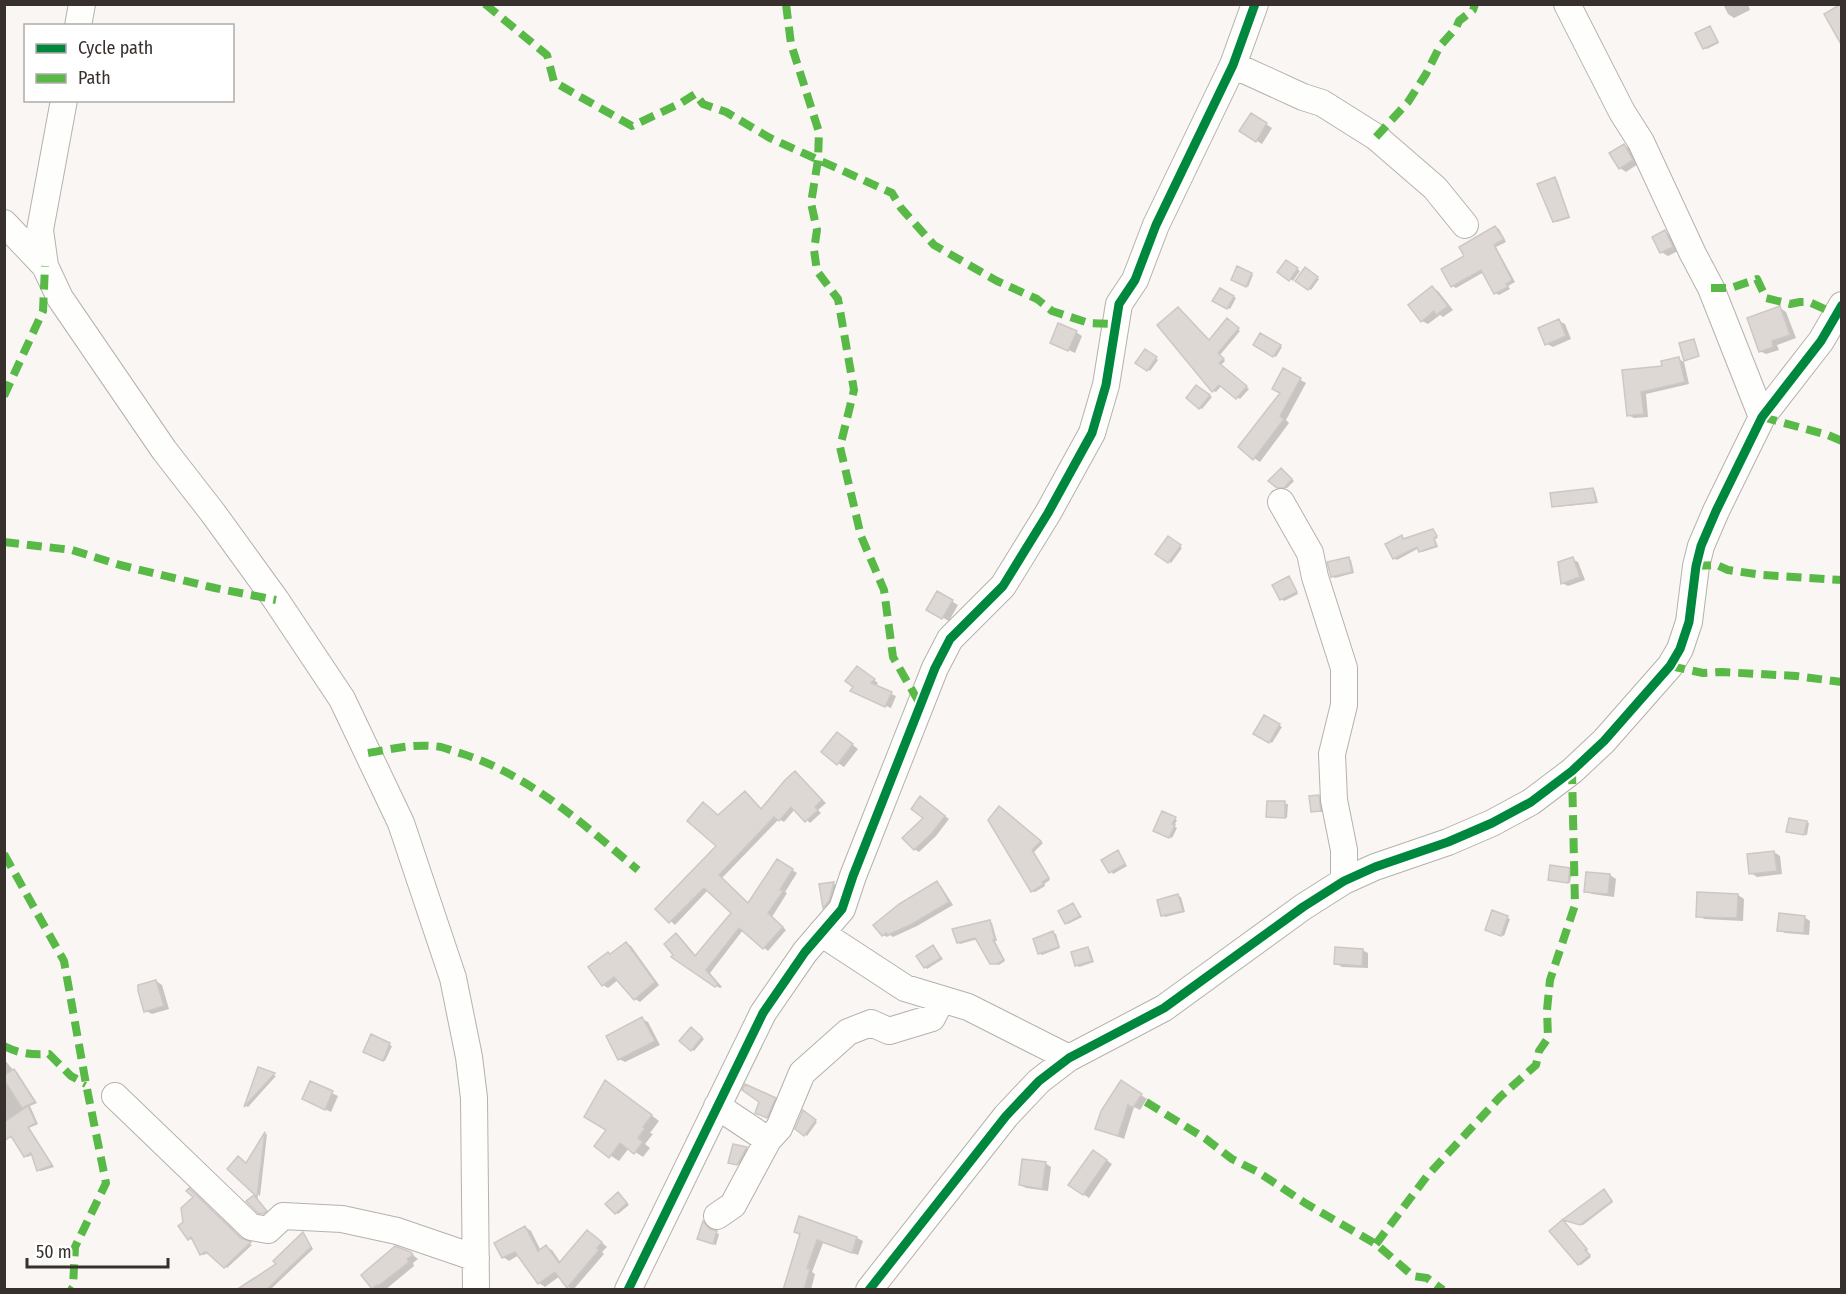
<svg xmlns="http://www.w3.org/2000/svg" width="1846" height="1294" viewBox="0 0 1846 1294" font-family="'Fira Sans Condensed',sans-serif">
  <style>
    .shadow { fill: #0003 }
    .building { fill: #ded8d5; stroke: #cdc8c5; stroke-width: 1.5 }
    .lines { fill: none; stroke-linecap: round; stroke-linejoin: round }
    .minor-casing { stroke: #b6b1ae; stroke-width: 28 }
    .minor { stroke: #fefefd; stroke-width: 26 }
    .quiet { stroke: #58b947; stroke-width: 8; stroke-dasharray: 15 8; stroke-linecap: butt }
    .cycleway-casing { stroke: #fff; stroke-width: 13 }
    .cycleway { stroke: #00873e; stroke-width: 9 }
  </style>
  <rect width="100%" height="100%" fill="#f9f6f3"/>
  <path class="shadow" d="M1723 4H1748L1750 10 1734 18 1728 14Z
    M1710 27 1712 29 1719 43 1707 49 1705 48Z
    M1252 115 1272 128 1262 144 1241 131Z
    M1625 146 1631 149 1638 164 1626 172 1620 168Z
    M1555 179 1557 180 1570 218 1557 222 1554 221Z
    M1495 227 1499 229 1506 242 1496 247 1515 282 1508 286 1510 289 1499 295 1495 293 1484 272 1456 288 1452 286 1467 256Z
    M1665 232 1671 235 1678 251 1668 256 1661 252 1654 238Z
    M1287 262 1300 271 1293 281 1279 272Z
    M1238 268 1253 275 1248 287 1233 279Z
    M1305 269 1319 279 1311 290 1297 280Z
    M1432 288 1438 291 1453 310 1443 317 1440 315 1428 324 1422 321Z
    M1220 290 1236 298 1230 309 1214 300Z
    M1780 308 1786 312 1796 338 1777 345 1779 350 1766 354 1760 351Z
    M1559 321 1565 324 1571 339 1553 347 1547 344Z
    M1230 322 1240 331 1220 355 1225 361 1221 365 1249 389 1240 399 1222 385 1216 392 1213 391 1159 325 1210 341Z
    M1076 332 1082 336 1075 353 1058 345Z
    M1261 335 1282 347 1276 357 1255 345Z
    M1146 351 1158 360 1150 371 1138 363Z
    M1679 359 1684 362 1689 384 1646 394 1648 417 1634 418 1628 415 1624 371 1664 368Z
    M1283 370 1306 383 1286 420 1289 423 1260 462 1254 458 1282 392Z
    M1196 387 1212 397 1202 409 1199 408Z
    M1283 471 1294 481 1287 488 1281 489 1278 487Z
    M1593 489 1595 491 1598 503 1556 507 1553 506Z
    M1433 530 1438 538 1435 539 1438 547 1422 552 1419 548 1397 560 1394 558 1402 537 1405 540Z
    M1168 538 1182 548 1171 563 1158 554Z
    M1348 559 1351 560 1354 573 1335 578 1332 576Z
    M1572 559 1578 562 1585 580 1568 586 1562 583Z
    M1289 578 1291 580 1298 594 1284 601 1281 599 1274 585Z
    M938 593 958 605 949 621 928 610Z
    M862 670 878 683 875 687 896 696 891 708 856 693Z
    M1265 717 1282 727 1272 743 1255 733Z
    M843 737 858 749 844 767 838 763Z
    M795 773 826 803 818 810 821 813 810 823 795 809 784 822 779 819 722 878 749 904 778 861 797 873 785 892 787 893 772 917 786 930 768 951 743 930 710 973 722 987 720 988 716 986 676 935 681 938 697 957 733 913 708 890 675 925 657 909 718 846 719 816 746 793 750 796 762 809Z
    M1318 797 1321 798 1323 812H1315L1312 811Z
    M925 801 949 819 936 836 919 852 914 849 925 818Z
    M1268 802 1288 804 1287 818 1267 816Z
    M1002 810 1043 843 1034 852 1050 880 1044 884 1045 886 1035 892 1032 891Z
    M1163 813 1177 820 1174 826 1177 828 1172 838 1155 830Z
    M1806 822 1809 823 1807 835 1790 832Z
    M1118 852 1127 866 1113 874 1104 860Z
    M1774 852 1780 856 1782 874 1757 877 1751 873Z
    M1569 869 1572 870 1570 883 1550 879Z
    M1610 875 1616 879 1614 897 1592 894 1586 891Z
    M937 883 941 886 953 905 917 926 893 937 890 935 887 937 883 935Z
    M834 884 836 885 831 903 826 908 825 907 821 886Z
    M1738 895 1744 899 1743 921 1704 919 1698 916Z
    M1178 896 1181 897 1185 912 1165 917 1163 915Z
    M1073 904 1082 917 1068 924 1066 923Z
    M1493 912 1510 919 1504 936 1489 931Z
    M1804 917 1810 921 1809 935 1785 933 1779 930Z
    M989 921 992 923 997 941H995L1005 961 999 965 991 963 978 939 960 944 958 942Z
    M1053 933 1056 934 1060 948 1042 955 1039 953Z
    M626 943 631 946 659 985 640 1002 635 999 618 980 608 988 603 985 590 967 611 955Z
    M933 947 943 959 927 969 925 967Z
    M1087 948 1090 950 1094 962 1079 967 1077 965Z
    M1362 950 1368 953V968L1342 967 1336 963Z
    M156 981 162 985 169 1009 152 1014 146 1011Z
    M642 1019 648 1022 660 1045 625 1062 619 1059Z
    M693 1030 704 1039 694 1051 692 1049Z
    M372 1036 392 1046 385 1061 365 1051Z
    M4 1059 14 1071 17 1072 37 1103 30 1106 38 1124 29 1128 54 1167 41 1171 39 1170 33 1154 28 1157 25 1156 14 1137 12 1138 9 1137 4 1122Z
    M259 1069 276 1076 248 1107 246 1106Z
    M1121 1082 1147 1099 1140 1110 1134 1107 1124 1139 1097 1128Z
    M311 1083 338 1096 331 1112 310 1102Z
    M614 1087 659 1121 650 1133 653 1134 645 1144 650 1148 643 1157 629 1148 619 1161 596 1146 608 1129Z
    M775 1099 781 1102 773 1120 763 1115Z
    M803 1113 817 1122 807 1136 797 1128Z
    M266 1134H267L260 1196 229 1169 247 1165Z
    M734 1145 749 1150 740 1165 732 1163Z
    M1099 1155 1112 1164 1089 1198 1083 1194Z
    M1045 1163 1051 1167 1048 1191 1026 1188 1020 1185Z
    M1606 1192 1613 1202 1583 1225 1564 1220Z
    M620 1195 629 1205 618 1214 616 1213Z
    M195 1197 242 1240 252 1245 227 1268 209 1252 204 1255 201 1254 193 1238 191 1240 189 1238 184 1223Z
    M1563 1221 1588 1250 1586 1252 1591 1257 1581 1265 1578 1264Z
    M704 1223 712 1231 719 1234 716 1245 701 1240Z
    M525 1227 531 1231 541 1251 546 1247 552 1250 561 1263 593 1235 607 1247 602 1252 604 1254 573 1290 568 1287 560 1276 545 1287 539 1283 519 1255 509 1261 503 1257Z
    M796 1232 857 1238 863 1241 858 1255 823 1243 812 1272 815 1274 811 1290H785L801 1235Z
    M304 1234 313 1249 272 1288 273 1290H252L278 1264Z
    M410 1253 418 1259 413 1263 414 1266 385 1290H374L363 1275Z"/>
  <path class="building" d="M1841 4H1842V46L1824 14Z
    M1710 26 1718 42 1703 49 1695 33Z
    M1251 113 1267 123 1256 142 1239 131Z
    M1624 144 1633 160 1619 169 1609 153Z
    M1555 177 1569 217 1553 222 1537 184Z
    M1495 226 1504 239 1494 245 1512 280 1506 284 1508 287 1494 294 1481 270 1451 287 1441 269 1464 256 1459 247Z
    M1665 230 1673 247 1660 253 1652 237Z
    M1286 260 1298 268 1289 281 1277 272Z
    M1237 266 1252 273 1246 287 1231 280Z
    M1305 267 1318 277 1308 290 1295 281Z
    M1432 286 1448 306 1436 315 1434 311 1421 322 1408 305Z
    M1220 288 1234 296 1227 309 1212 301Z
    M1780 306 1790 335 1772 341 1773 347 1759 352 1747 318Z
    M1178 307 1209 340 1227 318 1239 328 1218 353 1224 359 1219 363 1247 386 1236 399 1219 385 1212 392 1157 325Z
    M1559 319 1566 336 1545 345 1538 328Z
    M1058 323 1077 331 1068 351 1050 343Z
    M1260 333 1281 345 1273 357 1253 345Z
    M1694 339 1699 356 1684 361 1679 343Z
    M1145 349 1157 357 1147 371 1135 363Z
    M1679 357 1685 382 1641 392 1644 414 1627 416 1622 370 1662 366 1661 361Z
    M1283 368 1301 378 1280 416 1284 419 1253 460 1238 447 1280 393 1272 389Z
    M1196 385 1210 395 1199 409 1186 398Z
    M1281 468 1292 479 1284 488H1277L1268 481Z
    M1593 488 1596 502 1552 507 1550 493Z
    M1433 529 1437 536 1434 538 1436 546 1419 552 1417 547 1393 559 1385 544 1402 535 1403 539Z
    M1168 536 1181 545 1168 563 1155 554Z
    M1349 557 1352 572 1331 577 1327 562Z
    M1573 557 1580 577 1561 584 1558 562Z
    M1289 576 1297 592 1280 600 1272 585Z
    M937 591 953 600 942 619 926 610Z
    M857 666 875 679 871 683 892 692 885 707 850 691 853 687 845 681Z
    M1264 715 1280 724 1269 743 1253 734Z
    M837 732 853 744 837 765 821 752Z
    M795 771 822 800 815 807 818 810 805 822 791 807 779 821 774 817 719 875 748 903 777 859 793 869 780 890H784L768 913 783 927 763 949 739 928 706 970 718 984 715 987 671 957 673 955 664 944 676 933 695 956 731 913 704 888 669 923 655 909 716 846 687 821 703 802 718 815 745 791 761 809 785 780Z
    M1319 795 1321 811 1311 812 1309 796Z
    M920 796 945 816 932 833 914 850 902 838 923 818 911 809Z
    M1267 801H1285V818L1266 817Z
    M999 806 1041 841 1032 850 1049 878 1042 882 1044 884 1031 892 988 820Z
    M1162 811 1176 817 1172 824 1175 825 1169 838 1153 831Z
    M1789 818 1807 821 1804 835 1786 832Z
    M1118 850 1125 864 1109 873 1101 860Z
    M1774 851 1777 871 1749 874 1747 854Z
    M1550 865 1570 868 1568 883 1548 880Z
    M1586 872 1610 874 1608 894 1584 892Z
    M937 881 949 902 912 924 888 935 886 933 882 936 873 925 899 904Z
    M834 882 829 901 823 908 819 884Z
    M1697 892 1738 894 1737 918 1696 917Z
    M1178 894 1183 911 1161 916 1157 900Z
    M1073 903 1080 916 1065 924 1058 911Z
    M1492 910 1508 916 1501 936 1485 930Z
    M1779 913 1805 916 1804 933 1777 931Z
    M990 920 995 940H993L1004 960 996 964H990L975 938 957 943 952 929Z
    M1053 931 1059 947 1038 954 1033 939Z
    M626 942 655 982 634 1000 614 977 602 986 588 967 608 952 610 954Z
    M933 945 941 958 924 968 916 956Z
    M1088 947 1092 961 1075 966 1071 952Z
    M1335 947 1363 949 1362 966 1334 964Z
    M156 980 164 1006 144 1012 138 991V985Z
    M642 1017 655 1041 618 1060 606 1036Z
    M691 1027 702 1037 691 1051 679 1041Z
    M371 1034 390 1043 383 1061 363 1052Z
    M258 1067 275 1073 244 1107Z
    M14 1069 35 1102 22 1108 4 1080V1075Z
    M605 1080 652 1115 643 1127 645 1128 638 1138 643 1142 634 1154 620 1143 609 1158 594 1146 606 1130 584 1117Z
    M1121 1080 1142 1094 1133 1108 1128 1105 1118 1136 1095 1129 1101 1111Z
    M310 1081 333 1091 325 1110 302 1099Z
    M745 1084 776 1098 767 1118 755 1113 759 1102 742 1090Z
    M28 1106 36 1123 28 1127 52 1165 37 1171 31 1153 24 1157 11 1136 4 1141V1122Z
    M803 1110 816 1120 804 1136 795 1129Z
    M265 1132 257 1197 227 1169 238 1156 246 1163Z
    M733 1144 747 1147 737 1165 728 1163Z
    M1093 1150 1107 1160 1083 1195 1068 1185Z
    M1022 1159 1046 1162 1042 1189 1019 1185Z
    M189 1188 241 1238 251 1242 224 1268 206 1252 200 1255 191 1237 188 1240 178 1226 183 1222 181 1208 193 1197 186 1191Z
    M1604 1189 1612 1201 1580 1225 1563 1220 1587 1249 1585 1250 1590 1255 1578 1265 1549 1231 1562 1220Z
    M618 1192 627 1203 615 1214 605 1204Z
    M254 1195 267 1211 263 1214 258 1213 246 1201Z
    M799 1216 857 1237 852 1253 817 1240 807 1268 810 1269 804 1290H783L800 1234 794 1232Z
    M703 1221 710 1229 717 1231 713 1244 697 1239Z
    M525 1226 538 1251 546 1245 559 1263 587 1230 602 1242 597 1248 599 1250 567 1288 555 1272 538 1284 515 1252 502 1258 494 1243Z
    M303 1232 311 1247 266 1290H236L276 1264 273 1261Z
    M395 1246 411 1252 413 1255 407 1259 409 1262 378 1286 377 1285 372 1289 361 1275Z"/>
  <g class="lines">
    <g class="minor-casing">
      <path id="minor" d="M1567 4 1622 112 1641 142 1693 254 1711 288 1762 417
        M78 26 82 4
        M1233 65 1303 97 1322 103 1376 137 1435 188 1465 225
        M64 100 40 230 45 266 60 298 164 450 213 513 276 600 342 699 401 823 453 978 469 1057 474 1098 476 1290
        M4 223 45 266
        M1281 502 1310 553 1315 577 1344 668V705L1332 754 1334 800 1344 850V881
        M821 933 905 988 968 1007 1069 1058
        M115 1096 251 1227 268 1230 283 1216 342 1219 397 1231 476 1258
        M717 1106 768 1140
        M717 1216 733 1205 768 1140 779 1128 802 1073 848 1032 871 1023 889 1031 932 1018 942 999
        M628 1290 763 1013 805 952 842 909 853 876 935 668 950 639 1003 586 1048 513 1092 433 1106 385 1119 304 1135 280 1156 225 1233 65 1255 4
        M869 1290 1006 1116 1039 1081 1069 1058 1164 1008 1303 907 1344 881 1375 867 1448 842 1492 823 1531 802 1572 771 1604 741 1670 666 1680 649 1689 622 1696 566 1701 546 1716 511 1762 417 1821 341 1842 305"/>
    </g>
    <use href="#minor" class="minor"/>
    <path class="quiet" d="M485 4 547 55 554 82 632 126 681 103 695 94 703 104 726 112 770 138 892 193 901 208 934 245 997 281 1037 299 1052 311 1089 323 1114 324
      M786 4 791 44 819 132 818 160 811 203 817 230 814 250 817 271 838 299 854 390 840 447 861 536 884 590 893 657 920 704
      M1376 137 1408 102 1426 74 1440 46 1456 28 1459 21 1473 10 1475 4
      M1711 288H1731L1757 279 1766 298 1790 304 1800 302H1809L1836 314
      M4 396 43 311 45 266
      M1762 417 1828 435 1842 441
      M4 542 72 550 120 565 215 588 276 600
      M1696 566 1717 565 1728 570 1762 575 1842 580
      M1670 666 1703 673 1722 672 1796 676 1842 682
      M368 753C392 749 416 743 441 747 448 749 456 752 463 754 531 776 584 825 638 870
      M4 854 64 961 86 1084 106 1183 75 1247 73 1287 71 1290
      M4 1046C20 1054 32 1055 49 1054L71 1076 86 1084
      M1146 1102 1206 1139 1232 1159 1258 1172 1305 1203 1376 1244 1413 1276 1427 1278 1443 1290
      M1376 1244 1427 1176 1500 1097 1536 1065 1539 1051 1548 1038 1547 1010 1550 980 1575 905 1572 771"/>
    <g class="cycleway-casing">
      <path id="cycleway" d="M628 1290 763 1013 805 952 842 909 853 876 935 668 950 639 1003 586 1048 513 1092 433 1106 385 1119 304 1135 280 1156 225 1233 65 1255 4
        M869 1290 1006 1116 1039 1081 1069 1058 1164 1008 1303 907 1344 881 1375 867 1448 842 1492 823 1531 802 1572 771 1604 741 1670 666 1680 649 1689 622 1696 566 1701 546 1716 511 1762 417 1821 341 1842 305"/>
    </g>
    <use href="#cycleway" class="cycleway"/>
  </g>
  <rect width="1846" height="1294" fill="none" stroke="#37302c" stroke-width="12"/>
  <rect x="24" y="24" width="210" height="78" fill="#ffffff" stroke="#afacab" stroke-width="1.5"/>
  <rect x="36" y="44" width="30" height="9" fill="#00873e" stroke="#afacab" stroke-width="1.5"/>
  <text x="78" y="54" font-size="18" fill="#37302c">Cycle path</text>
  <rect x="36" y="74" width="30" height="9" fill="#58b947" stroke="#afacab" stroke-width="1.5"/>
  <text x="78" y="84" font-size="18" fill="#37302c">Path</text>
  <path d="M27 1258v9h141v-9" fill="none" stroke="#37302c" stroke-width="3"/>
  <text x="36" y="1258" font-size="18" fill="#37302c" stroke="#ffffff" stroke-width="4.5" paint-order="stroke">50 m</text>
</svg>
